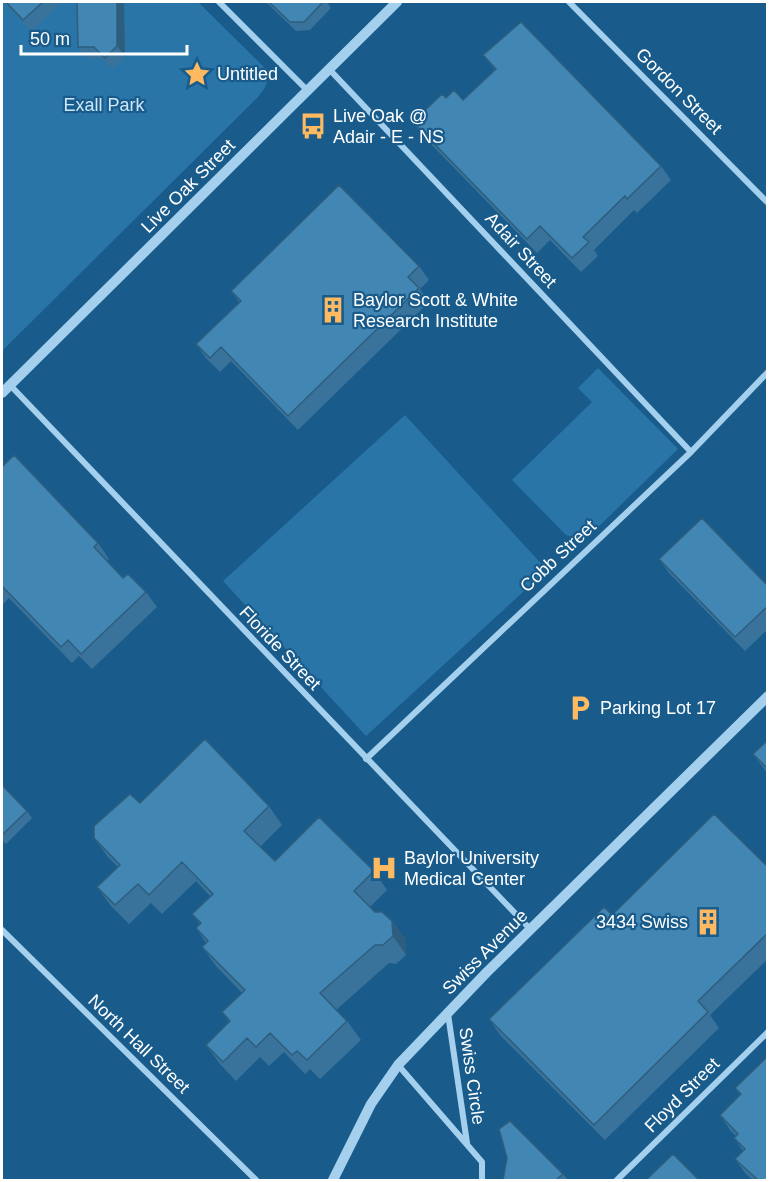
<svg xmlns="http://www.w3.org/2000/svg" width="769" height="1182" viewBox="0 0 769 1182" font-family="Helvetica,sans-serif">
  <style>
    .green { fill: #2975a8 }
    .lines { fill: none; stroke-linecap: round; stroke-linejoin: round }
    .minor { stroke: #a4d0ee; stroke-width: 6 }
    .tertiary { stroke: #a4d0ee; stroke-width: 10 }
    .wall { fill: #39739b }
    .shaded-wall { fill: #2e5e7e }
    .building { fill: #4286b4; stroke: #2e5e7e; stroke-width: 1.5 }
    .labels { text-anchor: middle; stroke-width: 4.5; stroke-linejoin: round; paint-order: stroke }
    .poi-label { font-size: 18px; fill: #fff; stroke: #195c8b; text-anchor: start }
    .street-label { font-size: 18px; fill: #fff; stroke: #195c8b }
    .park-label { font-size: 18px; fill: #cae7fa; stroke: #195c8b }
  </style>
  <rect width="100%" height="100%" fill="#195c8b"/>
  <path class="green" d="M2 2H198L267 70C269 83 266 87 258 97L2 351Z
    M598 368 678 449 590 535 578 539 566 535 512 480 592 402 578 388Z
    M405 415 547 570 366 736 223 581Z"/>
  <g class="lines">
    <path class="minor" d="M219 2 307 90
      M569 2 768 203
      M329 69 691 452
      M10 385 531 930
      M366 759 691 452 768 372
      M2 930 256 1180
      M448 1014 467 1143
      M398 1065 482 1162V1180
      M617 1180 768 1032"/>
    <path class="tertiary" d="M2 393 397 2
      M333 1180 371 1104 398 1065 487 972 768 696"/>
  </g>
  <path class="wall" d="M4 2H62L31 31Z
    M124 2 125 57 113 69 101 58H85L78 47Z
    M266 2H327L331 8 310 30 296 31Z
    M483 55 661 166 671 180 637 213 634 210 594 250 598 256 581 272 550 240 537 253 423 136 413 122 446 98 463 100 495 70Z
    M419 266 429 280 420 289 429 302 298 430 231 361 220 372 206 358 196 344 239 302 231 291Z
    M2 465 98 543 109 559 107 561 123 578 146 592 157 607 92 669 79 656 72 663 9 598 2 605Z
    M659 559 768 586V629L745 651 669 573Z
    M768 740V774L753 754Z
    M2 785 27 811 32 818 6 844 2 840Z
    M140 803 269 806 282 825 260 847 275 861 374 871 387 890 370 907 375 912 392 921 406 940V955L396 964 389 963 336 1010 347 1021 361 1040 320 1079 310 1069 305 1074 284 1052 269 1066 260 1057 236 1081 220 1064 206 1045 229 1022 222 1012 242 993 216 966 202 947 206 943 196 928 200 924 192 914 210 896 196 881 162 914 151 903 129 924 111 906 97 887 118 867 108 857 94 838Z
    M768 867V959L710 1015 719 1028 605 1140 500 1035 489 1019 612 915Z
    M768 1056V1180H753L746 1174 735 1159 743 1151 734 1138 736 1136 730 1130 720 1115 740 1095 735 1088Z
    M563 1174 568 1180H503Z"/>
  <path class="shaded-wall" d="M117 2H124L125 57 117 46Z
    M392 921 406 940V955L393 936Z"/>
  <path class="building" d="M6 2H43L23 20Z
    M77 2H117V46L105 58 94 47H78Z
    M269 2H323L304 22H290Z
    M521 22 661 166 627 199 625 196 583 237 589 242 572 258 540 226 527 239 413 122 442 94 446 98 454 90 463 100 496 69 483 55Z
    M339 185 419 266 408 277 419 288 288 416 221 347 210 358 196 344 241 301 231 291Z
    M14 455 98 543 94 547 123 578 128 574 146 592 81 654 68 640 61 647 2 586V465L3 466Z
    M702 518 768 586V606L735 637 659 559Z
    M205 739 269 806 244 831 275 861 319 817 374 871 354 891 375 912H382L392 921 393 936 383 945H375L320 993 347 1021 307 1060 297 1051 292 1055 270 1033 256 1047 247 1038 223 1062 206 1045 230 1021 222 1012 245 990 202 947 208 941 196 928 201 923 192 914 213 894 182 862 149 895 138 884 115 905 97 887 120 865 94 838V826L130 794 140 803Z
    M768 740V769L753 754Z
    M2 785 27 811 2 835Z
    M714 814 768 867V933L698 1001 708 1012 594 1125 489 1019 604 907 612 915Z
    M768 1056V1180H758L735 1159 745 1149 734 1138 738 1134 720 1115 741 1094 735 1088Z
    M510 1121 563 1174 556 1180H503L507 1158 499 1129Z
    M673 1154 699 1180H646Z"/>
  <defs>
    <g id="sight-bare" transform="scale(2.07)"><path d="M0-6L1.8-2.2L6-1.7L2.9 1.2L3.7 5.4L0 3.3L-3.7 5.4L-2.9 1.2L-6-1.7L-1.8-2.2Z" fill="#ffba61" stroke="#195c8b" stroke-width="2.5" paint-order="stroke"/></g>
    <g id="bus-bare" transform="scale(2.07)"><path d="M-5-6H5V4H4V6H2V4H-2V6H-4V4H-5ZM-3.5-4V0h7V-4ZM-3.5 1.2v1.5H-2V1.2ZM2 1.2v1.5H3.5V1.2Z" fill="#ffba61" stroke="#195c8b" stroke-width="2.5" paint-order="stroke"/></g>
    <g id="building-bare" transform="scale(2.07)"><path d="M-4-6H4V6H1V3H-1V6H-4ZM-2.5-4.3h1.7v1.8h-1.7ZM.8-4.3h1.7v1.8H.8ZM-2.5-1h1.7V.8h-1.7ZM.8-1h1.7V.8H.8Z" fill="#ffba61" stroke="#195c8b" stroke-width="2.5" paint-order="stroke"/></g>
    <g id="parking-bare" transform="scale(2.07)"><path d="M-3.5-5.5H1a3.5 3.5 0 0 1 0 7H-1V5.5H-3.5ZM-1-3.4V-.6H.8a1.4 1.4 0 0 0 0-2.8Z" fill="#ffba61" stroke="#195c8b" stroke-width="2.5" paint-order="stroke"/></g>
    <g id="hospital-bare" transform="scale(2.07)"><path d="M-5-5h3v3.5h4V-5h3V5h-3V1.5h-4V5h-3Z" fill="#ffba61" stroke="#195c8b" stroke-width="2.5" paint-order="stroke"/></g>
  </defs>
  <g fill-rule="evenodd">
    <use href="#sight-bare" x="197" y="74"/>
    <use href="#bus-bare" x="313" y="126"/>
    <use href="#building-bare" x="333" y="310"/>
    <use href="#parking-bare" x="580" y="708"/>
    <use href="#hospital-bare" x="384" y="868"/>
    <use href="#building-bare" x="708" y="922"/>
  </g>
  <g class="labels">
    <g class="poi-label">
      <text x="217" y="80">Untitled</text>
      <text x="333" y="122">Live Oak @<tspan x="333" dy="21">Adair - E - NS</tspan></text>
      <text x="353" y="306">Baylor Scott &amp; White<tspan x="353" dy="21">Research Institute</tspan></text>
      <text x="600" y="714">Parking Lot 17</text>
      <text x="404" y="864">Baylor University<tspan x="404" dy="21">Medical Center</tspan></text>
      <text x="688" y="928" text-anchor="end">3434 Swiss</text>
    </g>
    <g class="street-label">
      <text transform="translate(679 91) rotate(45)" y="6">Gordon Street</text>
      <text transform="translate(188 186) rotate(-45)" y="6">Live Oak Street</text>
      <text transform="translate(521 250) rotate(47)" y="6">Adair Street</text>
      <text transform="translate(558 556) rotate(-43)" y="6">Cobb Street</text>
      <text transform="translate(280 648) rotate(46)" y="6">Floride Street</text>
      <text transform="translate(485 952) rotate(-45)" y="6">Swiss Avenue</text>
      <text transform="translate(139 1044) rotate(44)" y="6">North Hall Street</text>
      <text transform="translate(472 1076) rotate(82)" y="6">Swiss Circle</text>
      <text transform="translate(682 1095) rotate(-45)" y="6">Floyd Street</text>
    </g>
    <g class="park-label">
      <text x="104" y="111">Exall Park</text>
    </g>
  </g>
  <rect width="769" height="1182" fill="none" stroke="#ffffff" stroke-width="6"/>
  <path d="M21 45v9h166v-9" fill="none" stroke="#ffffff" stroke-width="3"/>
  <text x="30" y="45" font-size="18" fill="#ffffff" stroke="#195c8b" stroke-width="4.5" paint-order="stroke">50 m</text>
</svg>
